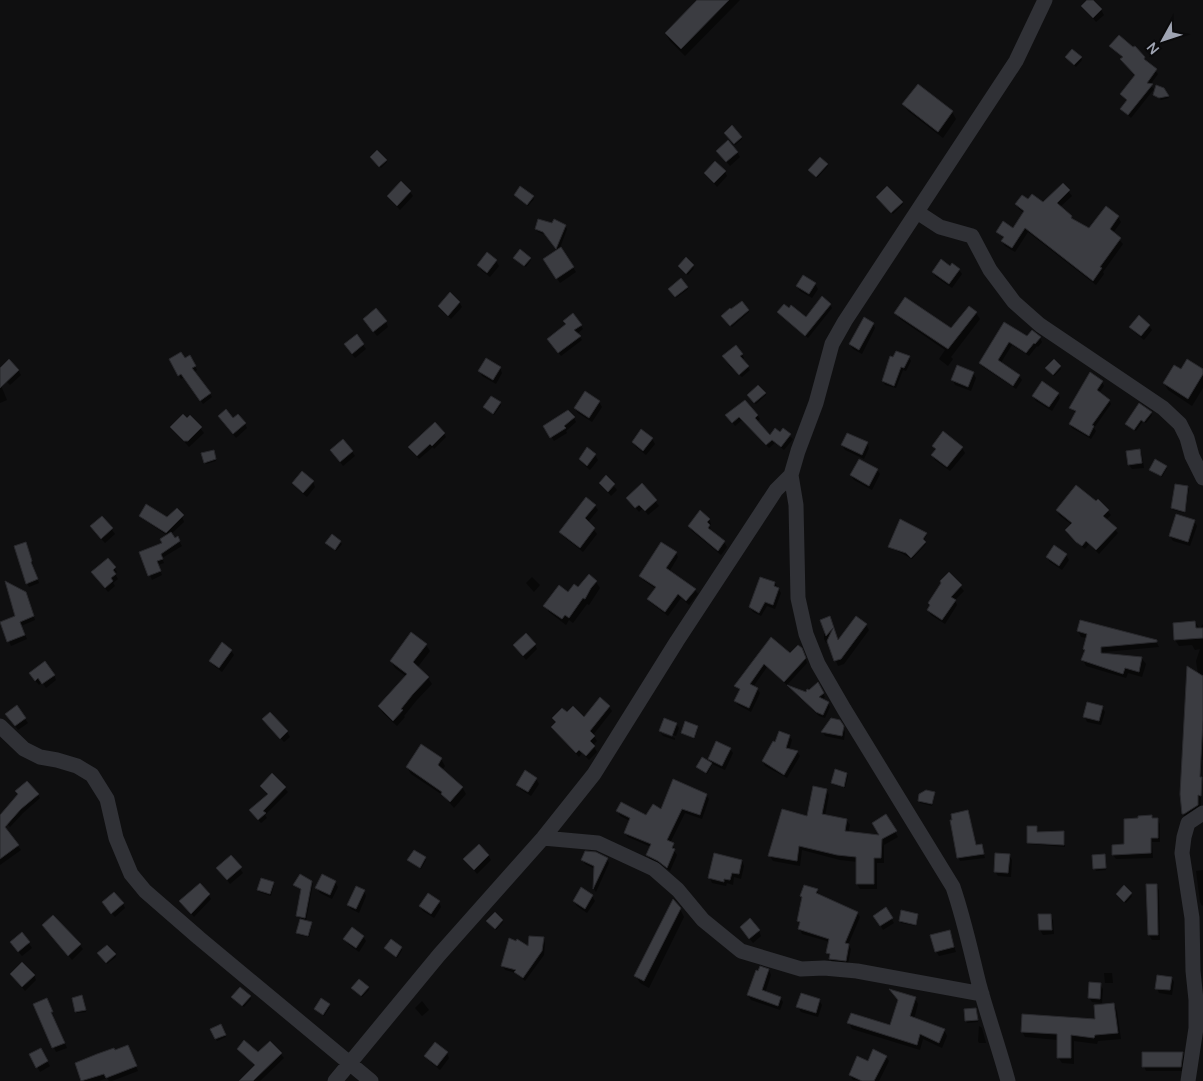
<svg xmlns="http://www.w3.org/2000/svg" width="1203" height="1081" viewBox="0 0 1203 1081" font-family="Manrope,sans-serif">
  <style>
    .shadow { fill: #0007 }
    .building { fill: #3b3c41; stroke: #29292d }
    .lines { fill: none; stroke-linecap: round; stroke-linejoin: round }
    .minor { stroke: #303136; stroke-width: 15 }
  </style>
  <rect width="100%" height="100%" fill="#0f0f10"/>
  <path class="shadow" d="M699 0H740L685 56 670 41 666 34Z
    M1089 0 1101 10 1104 15 1096 22 1083 6Z
    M1111 46 1144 58 1158 74 1150 85 1154 89 1131 118 1122 109 1128 101 1121 94 1136 76 1124 63 1122 60 1123 58Z
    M1066 57 1081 58 1082 60 1076 67Z
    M1163 89 1169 98 1161 100 1155 95Z
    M904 104 952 112 956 119 943 138 908 111Z
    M726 135 741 137 742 139 735 145Z
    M717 151 737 152 740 157 730 166Z
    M371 158 386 160 387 162 381 168Z
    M827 164 828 166 817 178 811 172Z
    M725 172 727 176 717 187 705 173Z
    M1063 185 1072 196 1060 207 1074 221 1089 230 1107 208 1118 217 1121 222 1113 233 1123 244 1103 272 1104 274 1096 285 1028 232 1015 252 1005 246 1002 241 1004 239 998 232 1013 229 1024 213 1019 209 1016 204 1028 201 1043 204Z
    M410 192 413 196 400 210 388 197Z
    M515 195 533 197 534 199 528 206Z
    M878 199 902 203 903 204 893 214Z
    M565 226 567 229 560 248 576 272 560 283 547 264 558 250 546 235 538 232 536 229Z
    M530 259 531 260 526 267 516 260Z
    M686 259 694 268 688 275 680 268Z
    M496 261 499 266 490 277 481 270 479 265Z
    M959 270 962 274 952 288 936 277 933 272Z
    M803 277 815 284 818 289 812 298 800 291 797 286Z
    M687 287 688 289 676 298 671 291Z
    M459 302 462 307 451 319 442 311 439 307Z
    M830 305 832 308 808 338 779 312 806 319Z
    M748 310 749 312 732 327 724 318Z
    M896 313 952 330 976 313 980 319 951 357 953 359 948 366 939 359 945 350 900 319Z
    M386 322 388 327 377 336 368 324Z
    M873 323 875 328 862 354 853 349 850 344Z
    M1004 324 1027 338H1040L1042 342 1038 347 1037 346 1029 356 1012 345 1000 364 1019 376 1022 380 1016 389 983 367 980 363Z
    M567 325 581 326 583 329 577 334 582 340 561 356 551 343Z
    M1149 326 1152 330 1144 340 1133 331 1131 327Z
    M356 336 366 349 355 358 345 345Z
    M742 354 744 358 742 360 750 370 742 377 731 368 723 357Z
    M190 357 197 370 194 372 212 397 203 404 184 377 181 379 170 359 184 360Z
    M909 357 911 361 906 371 903 370 896 388 885 385 883 381Z
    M1054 361 1061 369 1054 376 1048 370Z
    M500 368 502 373 496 384 482 376 480 371Z
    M0 369 18 370 21 375 10 385 1 376Z
    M1181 370 1203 371V388L1192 406 1168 390 1164 383Z
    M973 373 976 378 971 391 955 385 953 380Z
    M1102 382 1104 386 1099 393 1109 400 1111 404 1094 428 1096 431 1091 439 1072 428 1070 424 1076 413 1071 408Z
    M0 383 7 400 0 403Z
    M586 393 599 402 602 407 592 422 578 413 575 408Z
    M765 393 766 395 756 404 749 398Z
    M1058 393 1060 398 1052 411 1036 401 1033 396Z
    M500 403 501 405 494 415 485 407Z
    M1151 413 1152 415 1146 423 1143 421 1136 431 1128 426Z
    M727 415H757L760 419 757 422 770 437 780 434 783 430 793 439 784 450 775 443 769 448 742 420 735 426Z
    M190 416 204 433 189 447 171 427Z
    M219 416 245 424 247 428 236 438Z
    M574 418 576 422 566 431 567 433 554 441 545 426Z
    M642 431 652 439 655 444 646 455 636 447 633 443Z
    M444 434 446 437 434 449 433 447 419 459 412 451Z
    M867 443 869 448 864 459 845 450 842 445Z
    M933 446 962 448 965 453 950 471 935 460 933 455 936 451Z
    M1140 450 1142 455 1144 468 1132 469 1129 465Z
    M332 451 352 452 355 456 343 466Z
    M214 453 216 461 206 464 205 462Z
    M595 455 598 460 590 470 583 464 580 460Z
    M1166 467 1167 468 1162 477 1151 470Z
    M877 470 880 474 872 490 854 480 851 475Z
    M606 477 617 490 611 496 600 483Z
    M313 482 315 487 307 497 296 488 293 483Z
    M642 485 659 506 648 515 643 508 639 512 628 498Z
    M1188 487 1189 489 1185 513 1173 510 1172 508Z
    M586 499 595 506 598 510 588 522 597 534 583 552 564 537 561 532Z
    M1098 501 1111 515 1106 520 1118 533 1099 554 1089 544 1085 549 1068 535 1066 530 1072 525 1059 515 1057 510 1096 503Z
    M181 514 184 522 171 534 174 539 177 538 182 546 162 558 164 563 158 565 162 575 152 580 140 553 164 543 168 536 143 519 141 516 167 519Z
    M102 517 115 534 105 543 94 531Z
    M709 519 711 524 710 526 711 532 724 542 727 547 721 555 692 531 689 526Z
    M1194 521 1197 526 1190 546 1173 541 1170 536Z
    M926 534 927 535 923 541 926 544 912 559 890 547Z
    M340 542 342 544 336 551 326 543Z
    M26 544 39 583 29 587 27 583Z
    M676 553 678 557 669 572 695 590 698 594 689 605 681 598 668 616 651 603 648 599 656 589 643 580 640 576Z
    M1066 555 1069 560 1062 570 1050 562 1047 557Z
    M114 568 117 572 115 574 118 579 113 583 115 586 108 592 96 577Z
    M949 574 964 591 955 600 957 605 945 624 931 615 928 610Z
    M532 577 540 585 534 592 526 583Z
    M596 582 600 588 589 605 587 604 573 623 569 620 566 625 549 612 545 606 568 593Z
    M775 583 781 593 775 609 767 606 761 616 753 612 750 607Z
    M26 593 35 620 21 626 27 639 11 646 1 623 17 616Z
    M829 618 838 642 856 618 866 625 869 630 844 664 838 666 828 641 826 643 824 639V627Z
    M1081 622 1156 641 1159 647 1104 652V655L1142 659 1146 664 1142 677 1128 673 1126 678 1086 666 1083 660 1087 638 1081 637 1078 631Z
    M1195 622 1200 629 1203 624V760H1200L1201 811 1186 820 1183 814 1198 674 1196 661 1200 649 1195 650 1192 645 1179 646 1175 640 1174 624Z
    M771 639 791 655 804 654 807 663 787 685 767 667 753 687 757 689 760 693 751 712 738 705 735 701 740 691 736 686Z
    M426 645 430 651 417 668 428 678 432 684 416 701 404 716 405 717 397 726 383 713 379 706 407 677 395 668 391 661Z
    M535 645 537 649 526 660 515 646Z
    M231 651 234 655 222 672 213 665 210 661Z
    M54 675 56 680 46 688 42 682 39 685 33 678Z
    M817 684 825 697 821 700 828 703 830 707 825 718 819 716 790 688 806 693Z
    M609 707 612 711 593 735 597 741 593 745 597 752 589 760 582 753 579 757 552 727 556 723 554 718 567 714 584 719Z
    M1102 707 1105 712 1101 725 1087 722 1085 717Z
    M10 719H25L28 723 18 730Z
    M264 720 287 732 290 737 284 742Z
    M839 721 845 732 844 740 825 736 823 732Z
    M676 724 679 728 676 736 662 731V734L675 738V740L663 736 660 731Z
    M697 727 698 729 694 739 682 733Z
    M789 736 792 740 789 750 797 752 800 756 787 778 765 766 763 761Z
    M730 749 733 753 725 770 712 764 709 759Z
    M441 759 445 766 442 770 462 787 466 794 454 808 444 796 411 774 407 767Z
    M702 759 712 765 707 774 697 767Z
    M526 772 536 779 539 784 531 796 520 789 518 785Z
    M847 774 848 776 845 788 834 785 833 783Z
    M272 775 288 792 265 815 267 818 261 823 253 814 268 795 261 786Z
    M826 790 829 795 825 816 846 820 850 825 848 833 881 836 886 816 898 837 884 845V863H877V889H860L857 884 858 862 840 860 802 850 800 866 773 861 770 856 808 818Z
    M934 793 935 795 932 806 920 803 919 801Z
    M38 795 40 798 23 813 10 827 3 819Z
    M706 795 709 799 702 819 685 813 670 843 675 849 674 851 677 855 670 871 662 865 650 860 648 855 651 847 628 837 625 833 630 821 620 816 618 811 647 816Z
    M1152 817 1153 820 1157 819 1160 824V842H1152L1153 858 1116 859 1113 855 1126 845Z
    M0 825 21 850 0 865Z
    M1037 828 1038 833H1063L1065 847 1029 844 1028 842Z
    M981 845 985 858 960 861 958 857 976 846Z
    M488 855 491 860 477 874 465 859Z
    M1009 855 1012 860 1011 877 998 876 995 871Z
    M231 857 243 873 230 884 218 868Z
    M425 858 426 860 421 869 409 860Z
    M1105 858 1106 870 1096 871 1095 869Z
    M607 859 609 863 596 892 594 889 595 869 585 864 583 860Z
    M742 861 744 866 741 879 734 877 733 885 727 883 726 886 712 883 710 878Z
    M1203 870V905L1202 906 1200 902 1196 871Z
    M311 882 313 884 306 921 312 925 309 937 299 935 297 933 302 919 297 916 302 891 295 885Z
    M335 882 338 887 332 899 320 893 317 888Z
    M273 883 274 885 271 896 259 892 258 890Z
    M200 884 211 899 194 917 183 904Z
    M1148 885H1156L1159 890 1160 940H1152L1149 935Z
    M1124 887 1132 896 1126 903 1119 896Z
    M817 890 819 895 857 913 860 917 848 945 851 949 848 964 832 963 828 953 830 942 802 934 800 929 801 926 798 921 803 899 801 896Z
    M364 891 366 896 359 913 351 909 348 905Z
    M592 896 595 901 587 913 577 906 574 901Z
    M439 902 441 907 434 918 423 911 420 906Z
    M123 904 125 908 115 917 106 907Z
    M680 909 684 917 649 988 640 983 636 976Z
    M886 909 894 923 883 930 875 916Z
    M917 915 918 917 916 926 901 923 900 921Z
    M1050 915 1053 920 1054 934 1043 935 1040 930Z
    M53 917 83 949 72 960 43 925Z
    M502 921 503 922 496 930 489 923Z
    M759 931 761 936 753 943 744 932Z
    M949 932 956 952 939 956 936 951Z
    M22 934 32 948 22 956 14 947Z
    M363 936 366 941 359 952 348 944 345 939Z
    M543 939 545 943 544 955 525 981 516 973 505 970 503 966Z
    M385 948H401L402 950 397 958Z
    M100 955H115L116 957 107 964Z
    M761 968 769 970 771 975 765 993 780 998 783 1002 780 1010 751 1000 748 995Z
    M1104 973H1112L1113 983H1105Z
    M11 974 34 975 36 980 25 991Z
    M1171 978 1174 982 1172 995 1159 993 1157 988Z
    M1100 984 1103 989 1102 1003 1092 1002 1089 997Z
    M368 988 369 990 362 997 354 990Z
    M891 991 915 998 918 1004 914 1019 944 1030 947 1036 942 1048 923 1039 920 1050 852 1029 849 1023 891 1027 899 1001Z
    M250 997 251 999 244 1007 234 999Z
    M83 999 86 1012 77 1013 76 1012Z
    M321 1000 330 1007 324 1016 315 1009Z
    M819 1000 822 1005 818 1017 801 1012 798 1007Z
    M422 1001 429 1010 422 1016 415 1008Z
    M34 1004H49L54 1017H53L67 1048 56 1052Z
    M1114 1004 1117 1011 1121 1039 1098 1041 1097 1044 1074 1041V1064L1062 1063 1058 1057V1040L1025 1037 1022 1031 1096 1021Z
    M976 1010 978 1022 967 1023 966 1021Z
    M221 1026 226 1037 217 1041 212 1030Z
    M979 1026 982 1028 986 1043H979L978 1041Z
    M270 1042 284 1058 260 1081H241L255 1066 238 1049 258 1054Z
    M40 1050 50 1066 40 1072 31 1055Z
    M115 1051H130L138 1071 112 1081H109L107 1078 99 1081H83L76 1064Z
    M447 1053 449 1058 440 1070 428 1060 426 1056Z
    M1182 1054 1185 1058 1183 1071H1146L1144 1066Z
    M886 1057 889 1061 879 1081 853 1080 850 1075 869 1063Z"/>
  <path class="building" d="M697 0H729L681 49 665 33Z
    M1087 0H1093L1102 9 1093 18 1081 6Z
    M1119 35 1133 47 1135 46 1145 57 1144 59 1157 69 1147 83 1153 84 1128 115 1120 109 1127 100 1120 94 1135 75 1120 59 1123 57 1109 46Z
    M1072 49 1082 57 1074 65 1065 57Z
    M918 84 953 111 938 132 902 104Z
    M1156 85 1164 88 1169 96 1159 98 1153 95Z
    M732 125 742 137 734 144 724 133Z
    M728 140 738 152 726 162 716 151Z
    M377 150 387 160 379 167 370 157Z
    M820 157 828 164 816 177 808 170Z
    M715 161 726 171 714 183 704 173Z
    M401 181 411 191 397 206 387 196Z
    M1063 183 1070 190 1057 203 1072 216 1071 218 1089 228 1106 206 1119 216 1110 229 1121 238 1100 267 1102 268 1093 281 1025 228 1012 248 1001 241 1004 237 996 232 1003 221 1013 228 1024 211 1015 204 1022 195 1028 199 1032 194 1043 202Z
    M520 186 534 196 527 205 514 195Z
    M887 186 903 202 891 213 876 197Z
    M538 219 552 223 554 219 566 225 556 249 543 232 535 229Z
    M561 247 574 267 556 279 543 259Z
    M520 249 531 258 524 266 513 258Z
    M487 252 497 260 487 273 477 265Z
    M686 257 694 265 686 274 678 266Z
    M941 259 950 266 952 263 960 269 949 284 932 272Z
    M803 275 816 283 809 294 796 286Z
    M681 278 688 287 675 297 668 289Z
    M450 292 460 302 448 316 438 306Z
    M822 296 831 304 805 336 777 312 784 304 789 308 791 305 806 317Z
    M905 297 951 328 969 306 977 312 948 349 894 313Z
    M742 301 749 310 730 326 721 316 730 308 731 309Z
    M376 308 387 321 373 332 363 319Z
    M573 313 582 325 574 330 581 336 558 353 547 339 566 324 563 321Z
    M1139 315 1150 325 1141 336 1129 327Z
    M864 317 874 323 859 350 849 344Z
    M1004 322 1027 336 1032 330 1041 337 1035 344 1034 343 1026 353 1009 342 998 360 1020 375 1013 386 979 363Z
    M357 334 364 344 352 354 344 344Z
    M736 345 743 354 740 356 749 366 739 375 722 356Z
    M896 351 910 356 904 368 901 367 894 386 882 381 890 356 893 357Z
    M181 352 185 358 190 355 196 366 192 368 211 393 200 401 181 374 178 376 169 359Z
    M486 358 501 367 493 380 478 371Z
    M9 359 19 370 0 388V368Z
    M1054 359 1061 366 1053 375 1045 368Z
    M1187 359 1203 369V374L1188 399 1163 383 1174 365 1181 369Z
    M957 365 974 372 968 387 951 380Z
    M1090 372 1103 381 1097 390 1110 400 1092 425 1094 426 1089 436 1069 424 1076 411 1069 408Z
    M1042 381 1059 393 1049 407 1032 396Z
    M758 385 766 393 754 403 747 395Z
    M585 391 600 401 589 418 574 408Z
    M491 396 501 402 493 414 483 407Z
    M745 400 758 415 755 418 770 435 775 428 780 432 783 428 791 434 781 447 772 440 766 445 739 417 732 423 725 415Z
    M1139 403 1152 412 1144 422 1141 420 1134 430 1125 424Z
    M226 409 233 418 238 414 246 423 233 434 218 416Z
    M568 410 575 417 564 426 566 428 550 438 543 426Z
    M183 414 187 418 190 415 202 427 188 441H184L170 427Z
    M435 422 445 433 432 446 430 444 417 456 408 447Z
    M641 429 653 438 643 451 632 442Z
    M943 431 963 447 947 467 931 455 936 449 932 446Z
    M847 433 868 442 862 455 841 445Z
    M343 439 353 451 340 462 330 450Z
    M587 447 596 454 587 466 579 459Z
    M1140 449 1142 463 1128 465 1126 451Z
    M214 450 216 459 204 463 201 453Z
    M859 459 878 469 869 486 850 475Z
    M1155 459 1167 466 1161 476 1149 470Z
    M302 471 314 481 303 493 292 483Z
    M606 475 615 484 608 492 599 483Z
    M642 483 657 500 645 511 639 505 635 508 626 498Z
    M1175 484 1188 486 1185 512 1171 508Z
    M1076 485 1096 501 1098 499 1109 510 1103 516 1117 528 1096 550 1086 541 1082 546 1076 542 1065 530 1072 523 1056 510Z
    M586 497 596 505 585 518 595 528 580 548 559 532Z
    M146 504 167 517 177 508 184 515 166 533 139 516Z
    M700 510 710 519 707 522 710 525 708 528 725 541 718 551 688 526Z
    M1176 514 1195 520 1188 542 1169 536Z
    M102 516 113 528 101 539 90 526Z
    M900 519 927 533 923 539 926 542 911 558 906 553 888 547Z
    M171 532 175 538 178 536 180 541 161 554 163 559 157 561 161 571 148 576 139 552 162 543 160 539Z
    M332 534 341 541 335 550 325 543Z
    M26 542 32 561 31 562 38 579 26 584 14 546Z
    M661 542 677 552 666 568 696 589 686 601 678 594 665 612 647 599 656 587 639 576Z
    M1054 545 1067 554 1059 566 1046 557Z
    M108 558 116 567 113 570 116 574 111 578 113 581 105 588 91 572Z
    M949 572 962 585 951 597 956 600 942 620 927 610 930 605 928 603 941 583 940 581Z
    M589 574 597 581 591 588 585 599 583 598 569 618 565 615 562 619 543 606 559 585 568 592 574 584 578 587Z
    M760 577 775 582 774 586 779 588 773 605 765 602 759 613 749 607Z
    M5 581 26 592 34 616 20 622 25 635 7 642 0 622 15 616Z
    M830 616 838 640 856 616 867 624 841 659 834 661 827 641 833 628 826 636 820 620Z
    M1080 620 1157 640V642L1101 647V653L1142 657 1139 672 1125 668 1123 674 1081 660 1085 650 1083 649 1087 634 1077 631Z
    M1195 621 1196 628H1203V638L1174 640 1173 623Z
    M411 632 427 644 413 662 429 677 413 694 401 709 403 710 393 721 378 706 407 674 390 661Z
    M526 633 536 644 523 656 513 645Z
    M771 637 790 653 798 645 802 648 806 658 784 682 764 664 750 684 758 688 749 708 734 701 740 689 734 686Z
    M222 642 232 650 219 668 209 661Z
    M45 661 55 675 42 684 38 678 35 681 29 673Z
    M1187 666 1203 676V720L1200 777H1202L1201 796 1198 795V805L1184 814H1182L1180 794Z
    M818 682 824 693 819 697 829 702 823 715 816 712 787 685 806 692 807 689 809 690Z
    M600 697 610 706 590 731 595 736 590 741 595 746 586 756 579 750 576 753 551 727 556 722 552 718 562 708 567 712 573 706 584 717Z
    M1087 702 1103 706 1099 721 1083 717Z
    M17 705 26 718 15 726 5 714Z
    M270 712 288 731 280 739 262 719Z
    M664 718 677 723 672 736 659 731Z
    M831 718 840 720 844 726 842 736 821 732Z
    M685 721 698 726 694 738 681 733Z
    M779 731 790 735 786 748 798 751 784 775 762 761 773 741 775 742Z
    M716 741 731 748 722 766 708 759Z
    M421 744 442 758 438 765 463 787 450 802 441 794 442 792 406 767Z
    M702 757 712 763 706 773 696 767Z
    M835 769 847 773 844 787 831 783Z
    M525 770 537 778 528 792 516 785Z
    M272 773 286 787 263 811 266 813 258 820 249 810 268 794 260 786Z
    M673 779 707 794 700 815 682 809 667 840 674 843 672 848 675 849 667 868 658 861 646 855 651 844 624 833 630 818 616 811 621 802 646 815 653 804 661 809Z
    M27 781 39 794 21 809 5 827 19 845 0 859V815L18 794 15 791Z
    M813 786 827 789 822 814 847 819 845 831 879 835 872 823 886 814 897 831 882 839 881 858H874V884H856V857L837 855 799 846 797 861 768 856 782 809 807 816Z
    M926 790 935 792 932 804 918 801 919 794Z
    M968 810 976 845 982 844 984 854 957 858 950 820H952L951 814Z
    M1152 815V818H1158V838H1151V853L1112 855V845L1124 844V819L1138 818V816Z
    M1027 826H1037V832L1064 831V845L1027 843Z
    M479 844 489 855 474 870 463 859Z
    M414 850 426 857 420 868 407 860Z
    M585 851 596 852 608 858 593 889 594 866 581 860Z
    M714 853 742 860 739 874 732 873 730 880 724 879V882L708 878Z
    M995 853 1010 854 1008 873 994 872Z
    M1105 854 1106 868 1093 869 1092 855Z
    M231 855 242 867 227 880 216 868Z
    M300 874 312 881 305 918 296 916 301 889 293 885Z
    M322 874 336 881 330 895 315 888Z
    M261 878 274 882 270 894 257 890Z
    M200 883 210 894 191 914 179 901Z
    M1146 884H1157L1158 935H1148Z
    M804 885 818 889 816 893 858 912 845 943 849 944 846 961 829 959 830 954 826 953 829 939 798 929 800 922 797 921 802 897 800 896Z
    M1124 885 1132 893 1124 902 1116 894Z
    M356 886 365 890 356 909 347 905Z
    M581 887 593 895 585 909 573 901Z
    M114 892 124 903 111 914 102 902Z
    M428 893 440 901 431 914 419 906Z
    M673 899 681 908 644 981 634 976Z
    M886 907 893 918 880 926 873 916Z
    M901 910 918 914 916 925 899 921Z
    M495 912 503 920 495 929 486 921Z
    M1038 914H1051L1052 930H1039Z
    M53 915 81 944 68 956 42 925Z
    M750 918 760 930 749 939 740 927Z
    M300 919 312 922 308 936 296 933Z
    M352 927 364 936 356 948 343 939Z
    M950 930 954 947 935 952 930 935Z
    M22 932 30 942 18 952 10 942Z
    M529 936 544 937 542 951 523 978 514 972 516 970 501 966 509 938 516 941 517 939 528 946Z
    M391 939 402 947 396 957 384 948Z
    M107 945 116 954 106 963 97 953Z
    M22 962 35 975 22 987 10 974Z
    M760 966 769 969 762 990 781 997 778 1006 747 995 756 970 758 971Z
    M1157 975 1172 977 1170 990 1155 989Z
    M359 979 369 987 361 996 351 988Z
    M1089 982 1101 983 1100 999 1088 998Z
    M240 987 251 996 242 1006 231 997Z
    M889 989 916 997 910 1016 945 1029 939 1043 920 1034 917 1045 847 1023 851 1013 890 1025 898 1000Z
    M801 993 820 999 816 1013 796 1007Z
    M82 995 86 1010 75 1012 72 998Z
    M47 998 53 1012H51L65 1043 52 1048 33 1004Z
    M321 998 330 1004 323 1015 314 1009Z
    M1114 1003 1118 1033 1095 1035 1094 1038 1071 1035V1058H1057V1034L1021 1032 1022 1014 1095 1019 1094 1005Z
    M976 1008 978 1020 965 1021 964 1009Z
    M221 1024 226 1035 215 1039 210 1029Z
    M244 1040 258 1052 270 1041 282 1053 253 1081H239L255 1065 237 1049Z
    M435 1042 448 1052 437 1066 424 1056Z
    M128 1045 137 1066 106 1078 104 1074 81 1081 75 1063 97 1054 114 1048 115 1050Z
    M41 1048 48 1061 36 1068 29 1054Z
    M873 1049 887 1056 874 1081H862L849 1075 857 1056 868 1061Z
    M1142 1052H1183L1181 1067H1142Z"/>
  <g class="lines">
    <path class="minor" d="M917 212 940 227 972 236 990 270 1014 302 1040 325 1163 408 1180 424 1187 438 1192 456 1203 478
      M791 475 796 505 798 598 806 634 818 664 844 709 953 887C964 919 971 952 979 984 988 1017 999 1048 1008 1081
      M0 726 24 749 40 757 57 760 77 766 92 775 107 799 116 838 131 874 145 891 199 938 371 1081
      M543 838 598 843 654 869 678 890 703 920 741 951 801 969 824 968 857 971 982 994
      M335 1081 439 955 543 838 594 774 677 641 776 490 791 475 798 451 816 403 832 344 845 321 1016 61 1045 0
      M1188 1081 1196 1028V1000L1193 971 1192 918 1182 853 1184 837 1188 823 1203 813"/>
  </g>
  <g transform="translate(1163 40) rotate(230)" stroke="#0a0a0b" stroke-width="4" paint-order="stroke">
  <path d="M0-4L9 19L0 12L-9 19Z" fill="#9fa4b2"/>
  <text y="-8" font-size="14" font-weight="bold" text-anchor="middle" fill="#9fa4b2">N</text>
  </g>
</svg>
